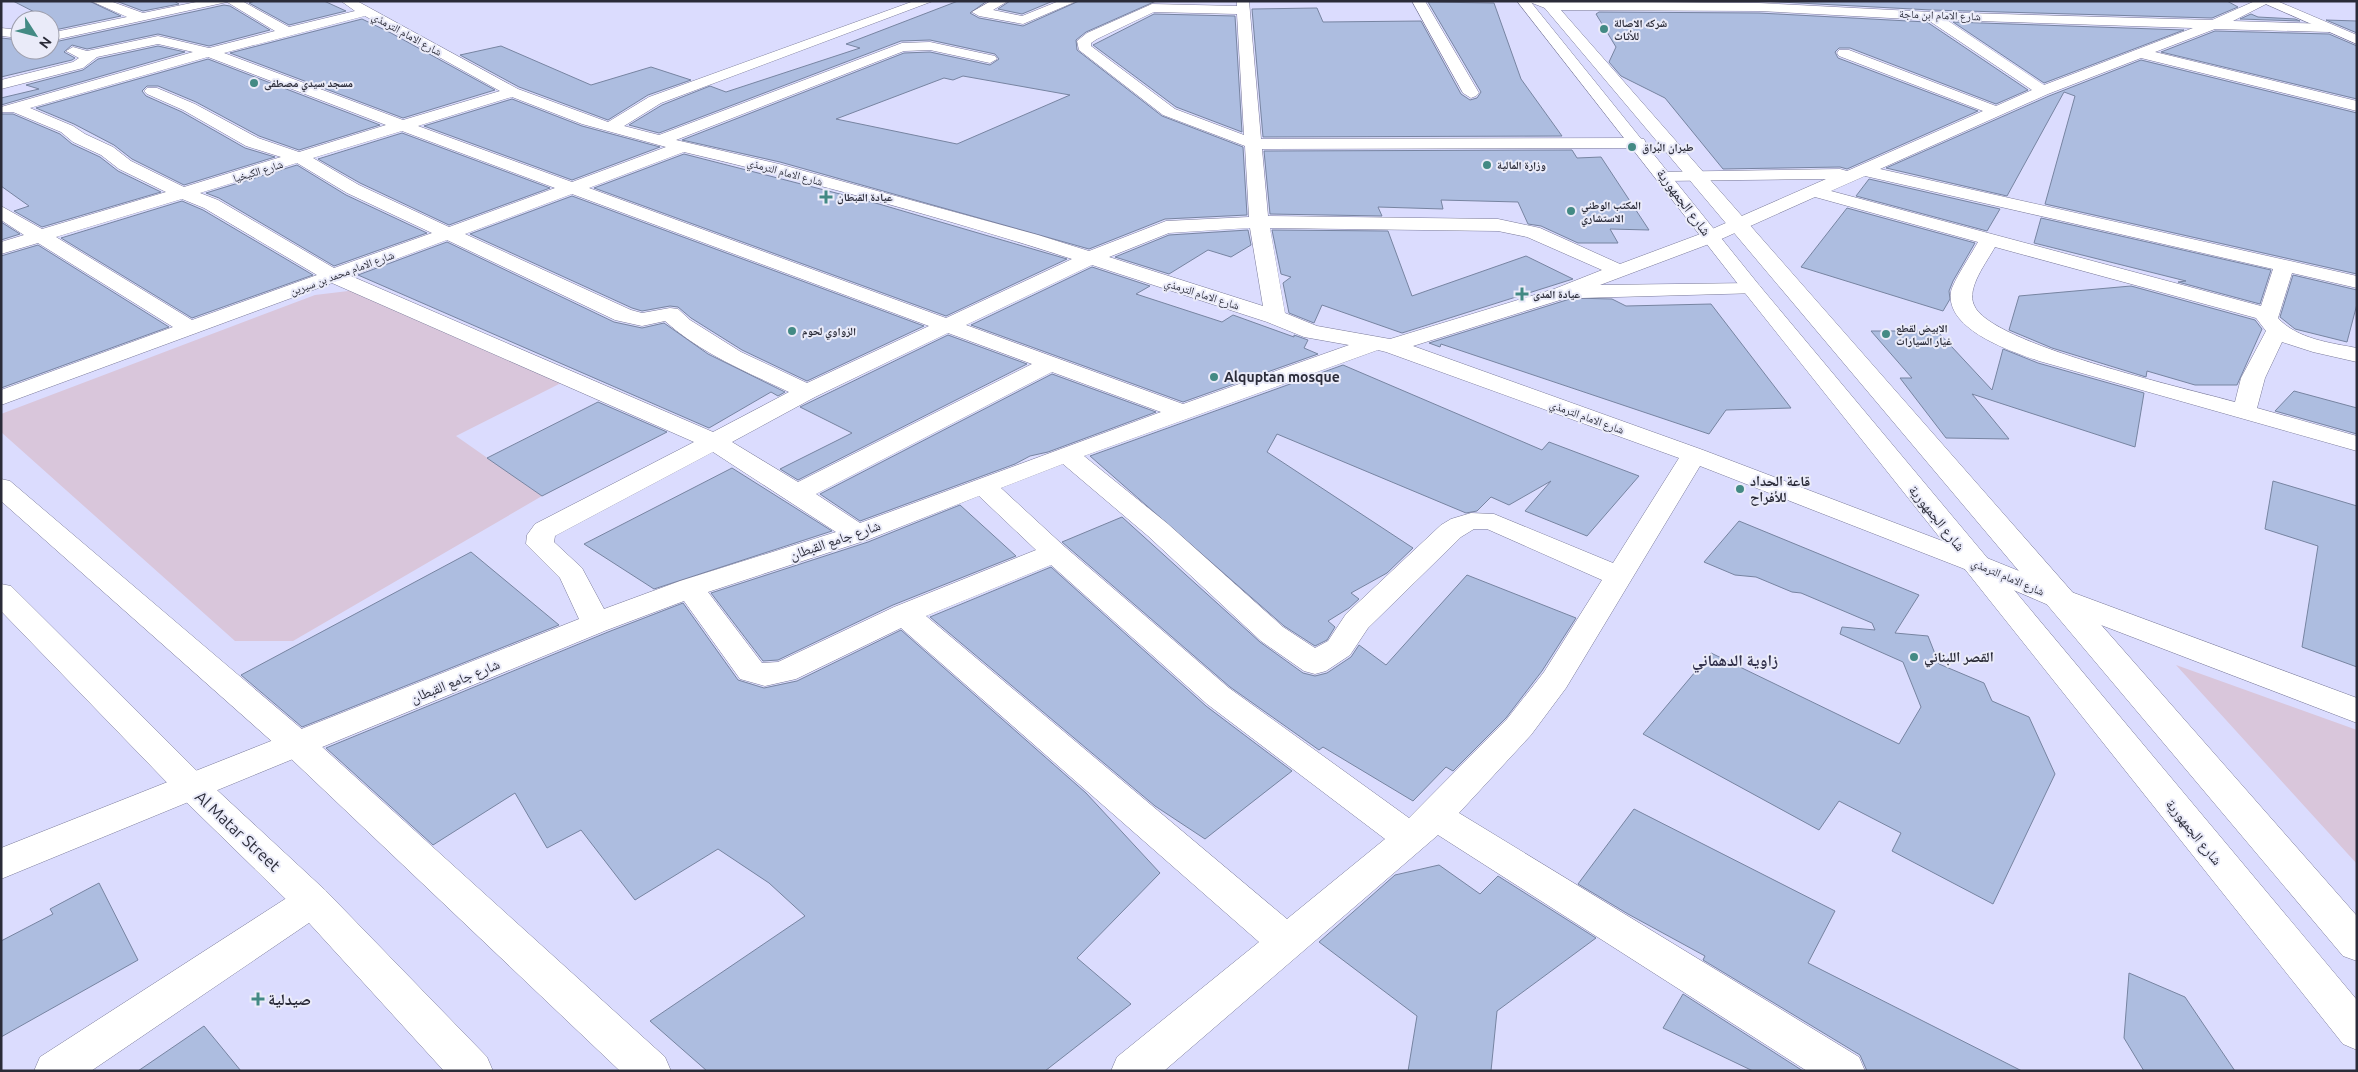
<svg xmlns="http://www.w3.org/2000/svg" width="2358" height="1072" viewBox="0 0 2358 1072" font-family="Ubuntu,'Noto Naskh Arabic',sans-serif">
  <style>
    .green { fill: #d9c6db }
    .building { fill: #adbde0; stroke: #7784a1; fill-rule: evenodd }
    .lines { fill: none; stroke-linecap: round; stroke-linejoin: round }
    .street-casing { stroke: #7a7a99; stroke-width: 1 }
    .secondary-casing { stroke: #7a7a99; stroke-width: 1 }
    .primary-casing { stroke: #7a7a99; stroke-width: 1 }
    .street { fill: #fff; fill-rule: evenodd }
    .secondary { fill: #fff; fill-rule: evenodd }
    .primary { fill: #fff; fill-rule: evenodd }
    .poi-dot { fill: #438a84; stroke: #eaebf9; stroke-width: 2 }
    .labels { text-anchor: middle; stroke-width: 4; stroke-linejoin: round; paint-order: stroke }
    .far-street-label { font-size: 11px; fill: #2a2b38; stroke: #eaebf9 }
    .far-poi-label { font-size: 11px; font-weight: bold; fill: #2a2b38; stroke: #eaebf9; text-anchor: start }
    .street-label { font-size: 14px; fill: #2a2b38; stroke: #eaebf9 }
    .poi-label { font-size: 14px; font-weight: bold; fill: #2a2b38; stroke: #eaebf9; text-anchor: start }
    .quarter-label { font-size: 16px; font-weight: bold; fill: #31304b; stroke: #eaebf9 }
    .near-street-label { font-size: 16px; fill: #2a2b38; stroke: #eaebf9 }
    .near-poi-label { font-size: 16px; font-weight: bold; fill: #2a2b38; stroke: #eaebf9; text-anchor: start }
  </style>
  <rect width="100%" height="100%" fill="#dbdcfe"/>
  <path class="green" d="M365 289 563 382 456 436 542 496 293 641H235L1 432V414L315 295Z
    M2176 665 2357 730V864Z"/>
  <path class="building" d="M13 1H89L121 16 50 31V22L52 21Z
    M116 1H174L179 4 143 11Z
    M255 1H324L346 11 289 25 249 3Z
    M958 1H987L970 13 979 18 1023 26 1079 1H1156L1086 32 1076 40 1077 50 1162 116 1243 147 1247 215 1165 219 1089 249 780 162 682 140 904 53 930 52 990 65 999 59 995 54 930 40 901 41 659 133 629 125 662 105 710 86 726 92 860 48 846 44ZM963 76 1070 95 957 144 836 119 944 78 953 80Z
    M1010 1H1053L1022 14 998 9Z
    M1761 1H2227L2238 7 2212 18 1931 10Z
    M1428 2 1494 3 1521 79 1562 136 1263 137 1252 9 1317 8 1323 22 1421 21 1461 94 1470 100 1477 98 1481 92Z
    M224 5 230 6 270 30 209 46 158 34 87 49 72 45 64 52 75 58 72 60 1 77V38L20 40V50H50V43Z
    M1599 12 1759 13 1927 22 2028 90 1996 104 1850 48H1839L1835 52 1838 58 1978 111 1847 169 1840 167 1723 169 1665 98 1621 76 1609 62 1616 47 1596 14Z
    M1154 14 1235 16 1242 132 1176 107 1093 45Z
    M2251 14 2258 17 2295 19 2300 21 2240 19Z
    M362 19 391 33 495 90 403 118 230 53Z
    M2326 20 2357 21V33Z
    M1953 22 2184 30 2044 83Z
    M2215 31 2329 34 2357 46V99L2161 52Z
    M158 46 185 52 1 105V98L39 89 26 85 83 70 98 59Z
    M501 46 591 85 651 67 691 80 648 95 608 120 519 87 460 55Z
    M208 59 380 125 299 150 259 136 196 102 158 86H147L142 91 146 96 182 112 245 148 275 157 184 185 132 159 114 145 74 124 36 108Z
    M2141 60 2357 113V274L2045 204 2075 96 2064 92 2007 196 1886 168 2049 96Z
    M512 99 582 126 660 147 572 180 424 126Z
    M1 114H13L60 134 72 144 100 157 118 171 161 192 42 227 14 211 29 206 1 186Z
    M402 133 550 188 449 225 360 183 318 159Z
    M1572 150 1577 158 1601 157 1649 230 1610 229 1618 243H1578L1541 226 1528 224 1518 202 1441 200 1443 209 1378 207 1382 216 1270 214 1264 151Z
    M684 154 879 204 1067 259 946 316 594 188Z
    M297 165 346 195 427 233 334 266 219 198 206 193Z
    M1869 179 2000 209 1987 231 1856 196Z
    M572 196 924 326 807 381 742 350 691 318 678 307 670 306 642 311 632 308 470 234Z
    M182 201 203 210 313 275 192 318 61 238Z
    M1847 208 1975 243 1953 281 1949 291 1950 299 1943 311 1801 267Z
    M2041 218 2271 270 2260 304 2178 282 2186 281 2034 243Z
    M1 222 20 234 1 240Z
    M1248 230 1251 245 1231 257 1208 250 1169 274 1115 257 1169 235Z
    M1272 230 1388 231 1412 296 1526 256 1573 279 1402 333 1322 305 1314 323 1289 313 1283 283 1291 277 1281 274Z
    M447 242 614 322 642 328 664 323 708 354 785 392 778 396 771 392 709 428 358 275Z
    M38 245 169 327 1 388V256Z
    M1092 267 1150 286 1136 294 1222 322 1233 315 1294 337V335L1308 340 1304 348 1318 354 1183 402 971 325Z
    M2293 275 2357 290V304L2347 342 2295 329 2280 317Z
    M2131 286 2255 320 2262 329 2237 385H2195L2147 371 2146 377 2052 348 2009 330 2019 296Z
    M1573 298 1612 299 1626 306 1711 304 1791 408 1726 410 1709 434 1441 344 1440 347 1429 343Z
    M1871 331H1937L1992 390 2003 349 2038 363 2144 393 2135 447 1972 394 2009 439 1946 438 1900 378H1912Z
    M948 335 1027 364 798 480 780 469 852 433 800 407Z
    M1343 365 1542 450 1549 442 1639 476 1587 536 1525 511 1551 481 1509 505 1491 497 1477 511 1466 513 1277 434 1267 452 1413 548 1387 573 1351 593 1359 599 1349 608 1328 621 1335 627 1327 640 1315 646 1284 626 1090 456Z
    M1052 374 1156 412 1048 452 1030 456 1015 464 860 521 820 494Z
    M2294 391 2357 408V434L2275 411Z
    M598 402 667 432 542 496 487 458Z
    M732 468 832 531 654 589 584 544Z
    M2273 481 2357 506V667L2302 647 2318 546 2265 529Z
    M960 505 1016 556 893 605 778 660 763 661 711 593 868 542Z
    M1122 517 1260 642 1303 673 1315 676 1327 673 1351 657 1359 645 1386 665 1467 575 1576 618 1542 671 1506 718 1453 771 1446 767 1413 801 1323 747 1319 750 1230 687 1062 542Z
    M1739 521 1919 595 1895 633 1928 636 1939 664 1984 683 1992 701 2029 717 2055 774 1993 904 1892 851 1901 833 1839 801 1819 830 1643 734 1711 653 1899 744 1921 707 1903 662 1840 634 1842 627 1875 630 1872 623 1801 593 1792 592 1756 577 1735 575 1704 562Z
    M471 552 559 625 302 727 241 675Z
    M1051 567 1206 706 1292 771 1205 839 1155 806 930 617Z
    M683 603 738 680 764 688 797 681 901 630 1086 793 1160 873 1077 958 1131 1004 1045 1071H707L650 1021 805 916 769 883 718 849 635 900 581 830 547 848 515 793 433 845 326 748 608 632Z
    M1634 809 1835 911 1808 963 2022 1071H1867L1860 1055 1703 960 1705 956 1628 914 1578 884Z
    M1439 865 1480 894 1498 876 1596 938 1497 1011 1491 1071H1408L1417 1016 1319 942 1395 875Z
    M99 883 138 960 1 1037V941L53 914 50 909Z
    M2129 973 2185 997 2235 1071H2144L2124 1038Z
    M1683 994 1803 1071H1753L1663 1028Z
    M204 1026 241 1071H138Z"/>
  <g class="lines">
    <g class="street-casing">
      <path id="street" d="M91 1H110L143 13 201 1H242L289 27 355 11 341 1H357L518 89 608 122 649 97 914 1H933L661 103 624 126 659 135 902 43 930 42 995 56 997 59 990 63 930 50 904 51 676 140 779 164 1038 235 1089 251 1166 221 1249 217 1245 146 1163 115 1079 50 1077 41 1087 33 1152 4 1237 6V1H1249L1261 139 1638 138 1644 139 1646 143 1644 147 1638 148 1262 149 1268 216 1498 219 1540 228 1620 264 1703 233 1826 179 1664 181 1658 180 1655 176 1658 172 1840 169 1847 171 1983 111 1839 56 1837 53 1839 50H1849L1996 106 2032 90 1928 20 1759 11 1550 10 1527 1 1759 3 1931 12 2212 20 2255 1H2272L2233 21 2329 24 2336 28 2329 32 2215 29 2155 52 2357 101V111L2141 58 2048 94 1880 169 2357 276V288L2292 273 2278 318C2297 339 2331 343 2357 348V362L2313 352 2282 342 2265 378 2257 408 2357 436V451L2039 361C2013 352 1945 330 1951 292 1952 283 1972 253 1978 242L1815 197 1717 241 1600 285 1752 283 1759 285 1762 289 1759 293 1581 298 1573 296 1413 346 1703 450 1982 556 2066 590 2357 698V723L2046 604 1962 568 1700 466 1566 688 1531 735 1459 813 1859 1057 1865 1071H1807L1438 835 1164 1071H1111L1117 1057 1259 942 901 628 796 679 765 686 740 679 684 601 607 630 1 879V848L579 619 560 578 526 544 527 535 535 524 694 442 332 283 1 405V390L173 327 38 243 1 254V242L24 235 1 220V206L42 229 166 192 119 169 101 155 73 142 61 132 13 112H2L1 107 193 52 158 44 97 57 83 68 1 89V80L73 62 79 58 66 51 73 47 87 51 158 36 209 48 275 31 227 2 50 41V33L127 17ZM1154 12 1237 14 1244 135 1175 109 1091 46V43L1097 39ZM365 16 500 91 403 120 224 53ZM1947 20 2193 28 2044 85ZM208 57 386 125 299 152 258 138 195 104 157 88H147L144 91 147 94 183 110 246 146 281 157 184 187 131 161 113 147 85 134 73 126 30 108ZM512 97 582 124 666 147 572 182 418 126ZM402 131 555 188 449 227 359 185 313 158ZM684 152C815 183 945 218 1072 259L946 318 589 188ZM297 163 347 193 432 233 334 268 218 200 200 193ZM1865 176 2273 269 2261 306 1831 191ZM572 194 929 326 807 383 741 352 690 320 678 309 670 308 642 313 631 310 465 234ZM182 199 204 208 317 275 192 320 56 237ZM1250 228 1263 306 1109 257 1169 233ZM1270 228 1498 231 1527 237 1602 270 1554 289 1390 339 1317 326 1285 313ZM447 240 615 320 642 326 665 321C700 353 747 372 789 392L713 432 351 276ZM1995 247 2256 318 2266 331 2241 378 2235 402C2189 389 1989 344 1974 305 1966 288 1987 262 1995 247ZM1092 265 1267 322 1304 337 1349 345 1183 404 966 325ZM948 333 1032 364 798 482 732 442 815 397ZM1378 350 1386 352 1679 458 1613 563 1494 514 1471 513 1451 519 1441 525 1346 614 1328 641 1315 648 1283 627 1168 524 1084 456ZM1052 372 1161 412 860 523 816 494ZM713 452 836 532 680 581 604 609 582 568 554 542 555 536ZM1063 464 1148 536 1261 641 1304 671 1315 674 1326 671 1350 655 1368 628 1461 537 1474 529H1487L1602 580 1544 672 1507 719 1409 818 1229 688 1065 547 1001 488ZM979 496 1036 550 894 607 778 662 762 663 708 592 867 540ZM1051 565 1207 704 1385 839 1287 919 926 616Z
        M991 1H1008L993 10 1022 16 1059 1H1077L1023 24 979 16 972 12Z
        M1412 1H1425L1479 93 1476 96 1471 98 1463 93Z
        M1 28 20 30V38L1 36Z
        M312 885 325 890 331 901 325 912 91 1071H34L40 1057 299 890Z"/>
    </g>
    <g class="secondary-casing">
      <path id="secondary" d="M2259 1H2277L2357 35V44Z"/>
    </g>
    <g class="primary-casing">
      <path id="primary" d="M1517 1H1530L1759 285 2357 1000V1050L2343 1044 1745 293Z
        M1543 1H1553L2357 916V961L2343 956 1543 6Z
        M1 479 10 481 310 736 665 1057 671 1071H620L286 754 1 501Z
        M1 584 11 586 204 778 325 890 487 1057 493 1071H444L299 912 180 796 1 611Z"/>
    </g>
    <use href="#street" class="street"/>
    <use href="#secondary" class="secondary"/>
    <use href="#primary" class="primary"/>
  </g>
  <g class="poi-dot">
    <circle cx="1604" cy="29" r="5"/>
    <circle cx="254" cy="83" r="5"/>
    <circle cx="1632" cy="147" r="5"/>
    <circle cx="1487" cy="165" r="5"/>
    <path d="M823.5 189.5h5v5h5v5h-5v5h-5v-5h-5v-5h5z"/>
    <circle cx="1571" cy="211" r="5"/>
    <path d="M1519.5 286.5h5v5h5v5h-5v5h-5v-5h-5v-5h5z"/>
    <circle cx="792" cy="331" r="5"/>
    <circle cx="1886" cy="334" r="5"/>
    <circle cx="1214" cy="377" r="5"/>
    <circle cx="1740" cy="489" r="5"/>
    <circle cx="1914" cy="657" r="5"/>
    <path d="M255.5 991.5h5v5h5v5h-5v5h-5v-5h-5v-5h5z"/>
  </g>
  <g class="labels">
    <g class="far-street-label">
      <text transform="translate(1940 15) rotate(2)" y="4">شارع الامام ابن ماجة</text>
      <text transform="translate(407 34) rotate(29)" y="4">شارع الامام الترمذي</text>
      <text transform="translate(258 171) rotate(-17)" y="4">شارع الكيخيا</text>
      <text transform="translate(785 172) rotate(15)" y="4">شارع الامام الترمذي</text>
      <text transform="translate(342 273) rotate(-20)" y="4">شارع الامام محمد بن سيرين</text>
      <text transform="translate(1202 294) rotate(18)" y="4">شارع الامام الترمذي</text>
      <text transform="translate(1587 417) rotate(20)" y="4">شارع الامام الترمذي</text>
      <text transform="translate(2008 577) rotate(23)" y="4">شارع الامام الترمذي</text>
    </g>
    <g class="far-poi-label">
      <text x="1614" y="27">شركه الاصالة<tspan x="1614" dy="13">للأثاث</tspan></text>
      <text x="264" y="87">مسجد سيدي مصطفى</text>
      <text x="1642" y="151">طيران البُراق</text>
      <text x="1497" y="169">وزارة المالية</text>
      <text x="837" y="201">عيادة القبطان</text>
      <text x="1581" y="209">المكتب الوطني<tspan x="1581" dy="13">الاستشاري</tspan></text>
      <text x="1533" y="298">عيادة المدى</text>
      <text x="1896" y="332">الابيض لقطع<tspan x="1896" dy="13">غيار السيارات</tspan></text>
      <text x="802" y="335">الزواوي لحوم</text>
    </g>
    <g class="street-label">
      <text transform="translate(1684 202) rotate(53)" y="5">شارع الجمهورية</text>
      <text transform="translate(1937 518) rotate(51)" y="5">شارع الجمهورية</text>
      <text transform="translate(835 540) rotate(-19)" y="5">شارع جامع القبطان</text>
      <text transform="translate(455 681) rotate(-22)" y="5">شارع جامع القبطان</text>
      <text transform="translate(2194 832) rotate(51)" y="5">شارع الجمهورية</text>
    </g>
    <g class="poi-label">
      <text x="1224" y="382">Alquptan mosque</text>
      <text x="1750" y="486">قاعة الحداد<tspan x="1750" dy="16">للأفراح</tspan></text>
      <text x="1924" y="662">القصر اللبناني</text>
    </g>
    <g class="quarter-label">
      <text x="1735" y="666">زاوية الدهماني</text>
    </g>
    <g class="near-street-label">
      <text transform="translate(238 831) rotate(43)" y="6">Al Matar Street</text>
    </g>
    <g class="near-poi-label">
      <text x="268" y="1005">صيدلية</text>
    </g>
  </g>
  <rect width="2358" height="1072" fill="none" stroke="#2a2b38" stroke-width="5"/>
  <g transform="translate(35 35) rotate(126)"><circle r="24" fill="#eaebf9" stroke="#9d9eac"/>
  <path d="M0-4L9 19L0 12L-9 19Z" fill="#438a84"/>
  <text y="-8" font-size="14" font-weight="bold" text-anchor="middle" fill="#2a2b38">N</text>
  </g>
</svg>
